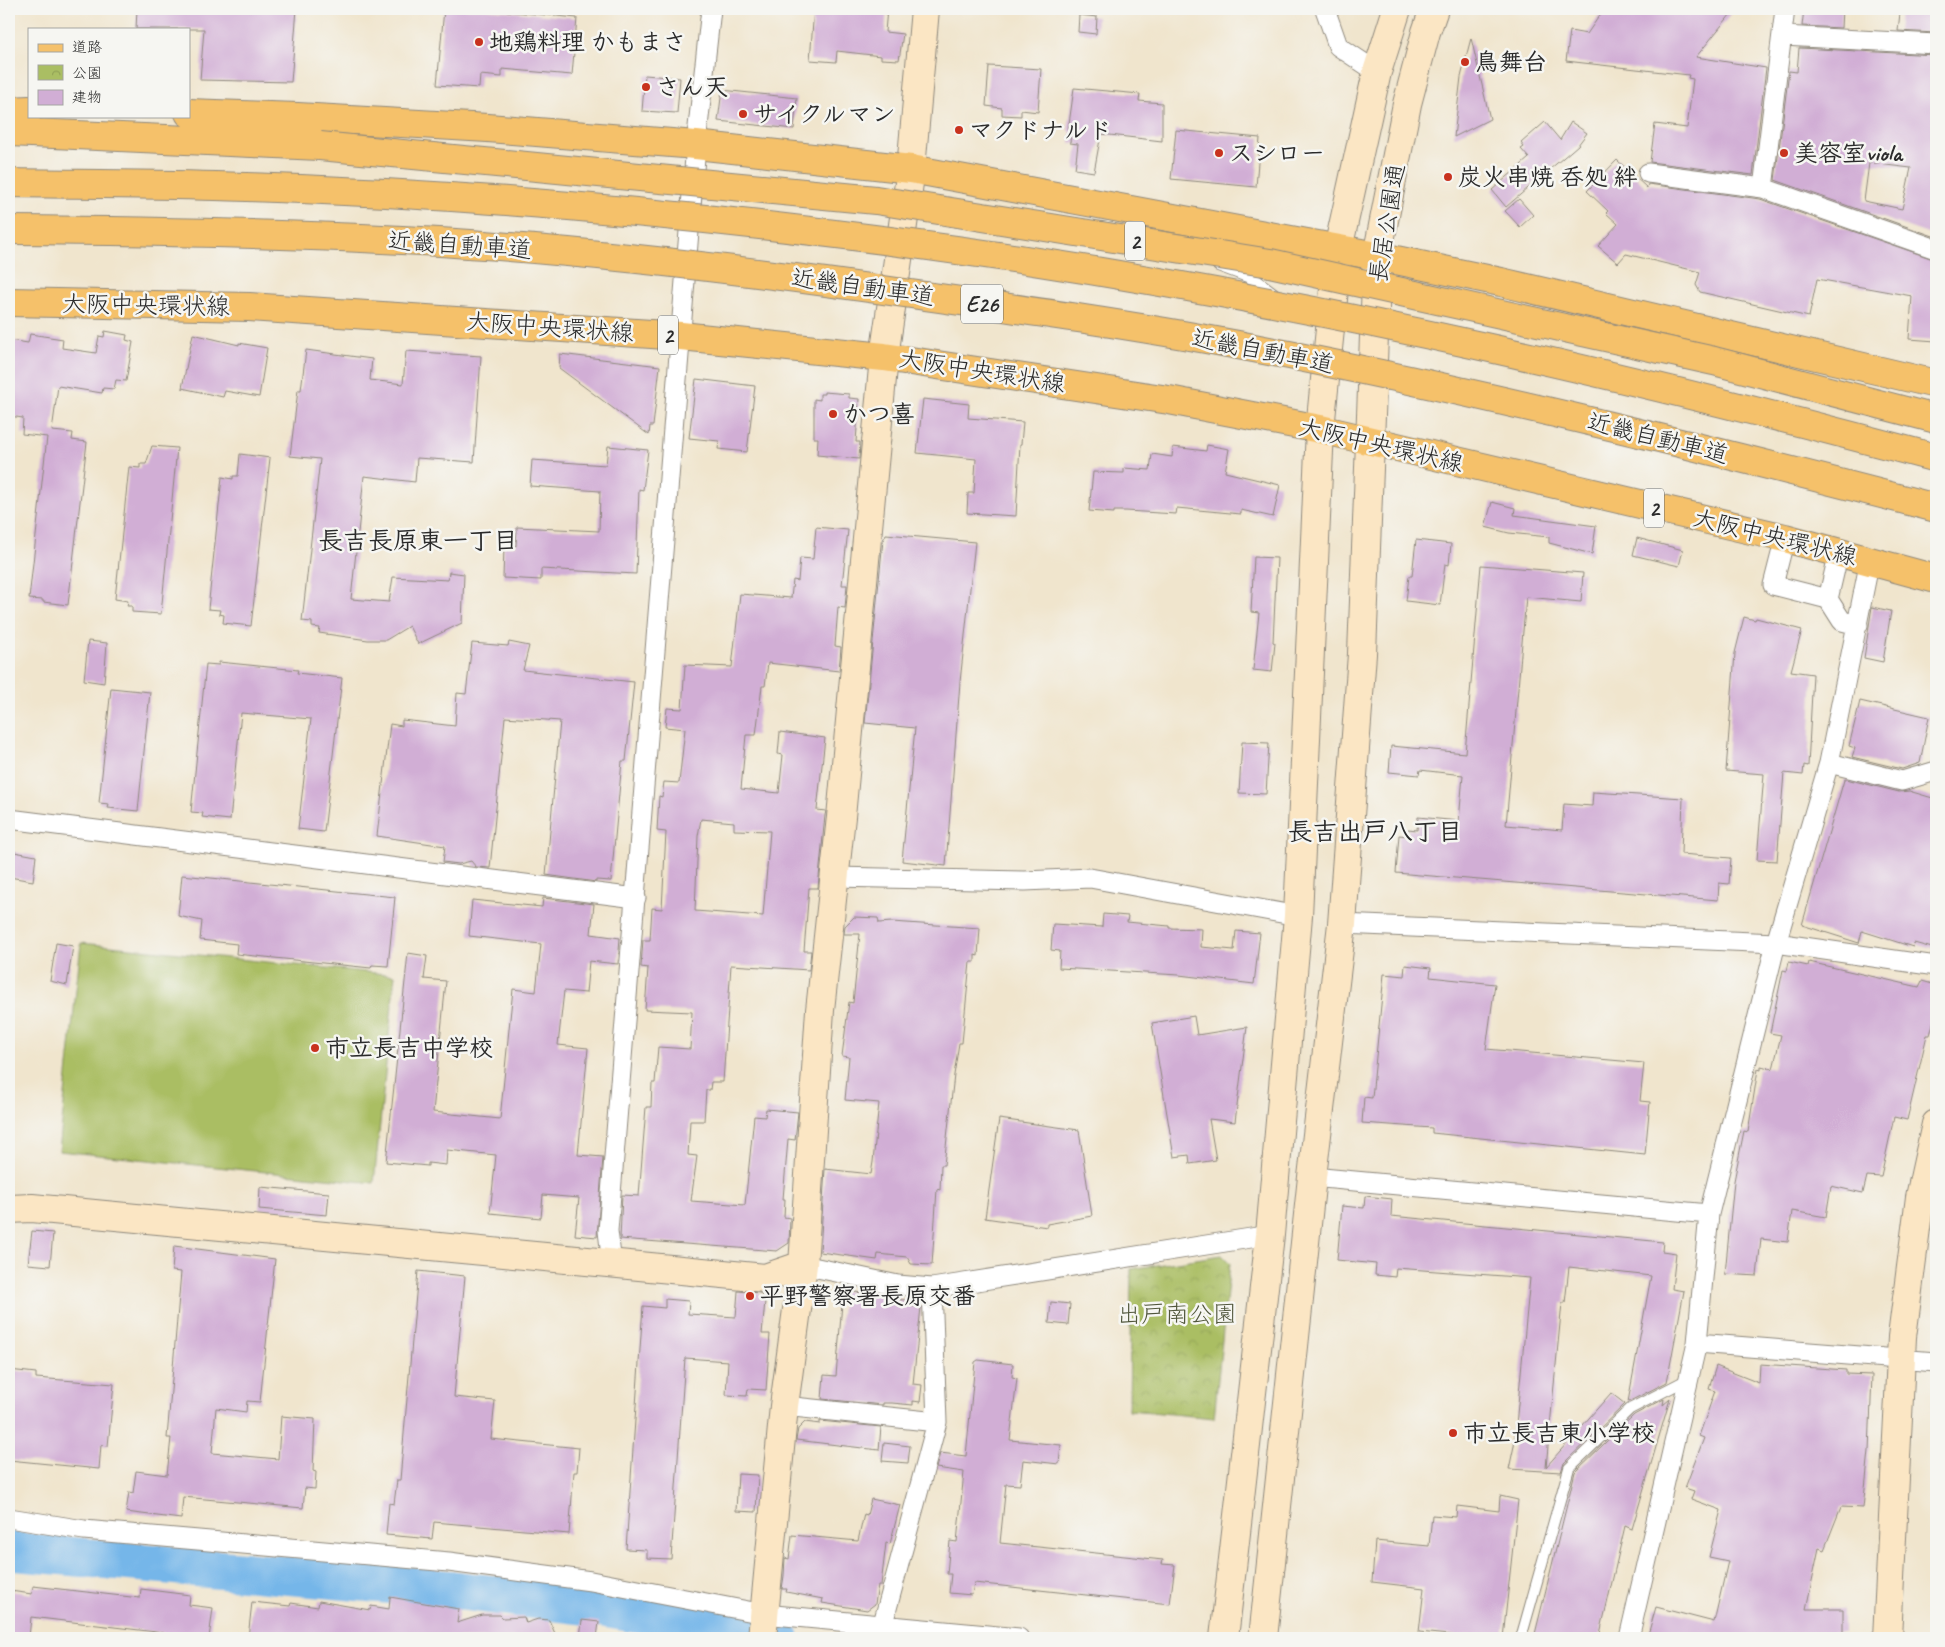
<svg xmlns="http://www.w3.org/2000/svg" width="1945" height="1647" viewBox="0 0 1945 1647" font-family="Caveat,'Klee One',sans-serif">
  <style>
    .green { fill: #aabe63; stroke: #6a7447 }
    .park { fill: url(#park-crowns); stroke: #6a7447 }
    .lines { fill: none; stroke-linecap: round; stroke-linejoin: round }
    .river { stroke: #74b6e9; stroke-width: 39 }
    .building { fill: #d1aed5; fill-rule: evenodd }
    .lane-casing { stroke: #8e887c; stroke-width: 12 }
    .street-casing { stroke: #8e887c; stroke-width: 21 }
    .secondary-casing { stroke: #8e887c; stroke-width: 30 }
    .primary-casing { stroke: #8e887c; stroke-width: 30 }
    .lane { stroke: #fff; stroke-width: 10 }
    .street { stroke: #fff; stroke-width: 19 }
    .secondary { stroke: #fbe6c4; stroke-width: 28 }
    .primary { stroke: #f5c16b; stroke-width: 28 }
    .primary-bridge-casing { stroke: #8e887c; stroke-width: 30; stroke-linecap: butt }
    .highway-bridge-casing { stroke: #8e887c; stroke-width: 30; stroke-linecap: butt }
    .primary-bridge { stroke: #f5c16b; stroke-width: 28 }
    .highway-bridge { stroke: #f5c16b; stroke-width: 28 }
    .poi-dot { fill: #c8321e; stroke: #f6f6f2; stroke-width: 2 }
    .labels { text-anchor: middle; stroke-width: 5; stroke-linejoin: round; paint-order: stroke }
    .shield { fill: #f6f6f2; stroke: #686867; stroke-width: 1 }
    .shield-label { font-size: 22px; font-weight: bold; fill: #2b2b2b }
    .poi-label { font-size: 24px; font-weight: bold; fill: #2b2b2b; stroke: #f6f6f2; text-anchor: start }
    .street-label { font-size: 24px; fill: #2b2b2b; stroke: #f6f6f2 }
    .park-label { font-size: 24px; fill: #51573c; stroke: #f6f6f2 }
    .neighbourhood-label { font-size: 25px; font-weight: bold; fill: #2b2b2b; stroke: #f6f6f2 }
  </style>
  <defs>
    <pattern id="park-crowns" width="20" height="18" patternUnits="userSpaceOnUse" patternTransform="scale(1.25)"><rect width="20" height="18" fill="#aabe63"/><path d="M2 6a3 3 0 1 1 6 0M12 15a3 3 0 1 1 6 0" fill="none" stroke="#92a356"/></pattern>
  </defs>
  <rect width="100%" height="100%" fill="#f6f6f2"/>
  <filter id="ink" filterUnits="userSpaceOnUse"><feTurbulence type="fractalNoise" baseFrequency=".02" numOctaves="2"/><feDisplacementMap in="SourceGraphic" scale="10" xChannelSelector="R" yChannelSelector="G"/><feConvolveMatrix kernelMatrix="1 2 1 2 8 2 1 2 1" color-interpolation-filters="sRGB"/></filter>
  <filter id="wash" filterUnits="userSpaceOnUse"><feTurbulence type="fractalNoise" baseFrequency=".0096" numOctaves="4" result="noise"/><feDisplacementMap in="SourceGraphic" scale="20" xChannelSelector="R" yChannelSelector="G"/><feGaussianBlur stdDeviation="1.12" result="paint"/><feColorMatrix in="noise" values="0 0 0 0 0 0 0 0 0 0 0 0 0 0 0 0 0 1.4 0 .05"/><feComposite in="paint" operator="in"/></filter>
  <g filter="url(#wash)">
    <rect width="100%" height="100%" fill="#f0e5cd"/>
    <path class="green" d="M81 943 395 975 374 1183 59 1151Z"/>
    <path class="park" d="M1222 1255 1230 1263 1214 1418 1129 1410 1131 1269Z"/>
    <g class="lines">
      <path class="river" d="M9 1551 453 1590 598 1607 780 1638"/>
    </g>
    <g id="blocks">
      <path class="building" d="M137 9H227L256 11V9H297L291 82 200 80 204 29H136Z
        M444 9H485L577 18 572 75 502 69V77L480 75 479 88 437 85Z
        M814 9H887L885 32 903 34 899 60 881 59V56L837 51 836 62 810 60Z
        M1604 9H1735L1696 57 1766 68 1753 175 1650 162 1655 124 1687 128 1693 79 1688 78 1689 75 1566 61 1570 31 1587 34Z
        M1804 9H1842L1841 28 1802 26Z
        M1911 9H1936V33L1898 31 1900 13 1911 14Z
        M1079 15 1097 17 1096 34 1078 32Z
        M1471 38 1490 119 1454 137 1461 77Z
        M1799 48 1936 55V237L1775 180 1789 71 1797 72ZM1869 163 1911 168 1902 209 1864 201Z
        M989 66 1041 69 1038 112 1021 110V116L1002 115V108L986 106Z
        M645 75 680 78 677 113 642 111Z
        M1074 88 1140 94 1139 101 1162 103V141L1101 134 1094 172 1075 169 1078 144 1070 143 1071 131H1068Z
        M722 90 797 98 794 129 718 121Z
        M1545 122 1560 140 1571 122 1587 133 1578 145 1506 207 1492 190 1529 158 1521 149 1524 147 1521 143Z
        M1176 130 1260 138 1256 187 1171 179Z
        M1617 160 1647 188 1648 184 1760 199 1936 260V341L1909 339 1912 296 1817 279 1809 317 1700 292 1696 285 1700 272 1626 254 1618 263 1598 246 1618 224 1606 213 1608 211 1587 191Z
        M1519 199 1533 215 1520 227 1505 211Z
        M105 331 127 335 126 340 133 342 126 381 116 380 114 389 103 388 102 393 58 386 52 431 73 433 72 440 87 442 68 605 43 602V600L29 599 47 437 22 434 23 418 9 416V340L28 343 30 334 63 339 62 348 96 353 99 336 104 337Z
        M193 334 239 345V343L267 348 259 397 225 391 223 397 182 388Z
        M306 350 372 359 370 380 403 384 406 351 481 356 474 462 417 458 415 482 364 476 351 599 389 602 393 577 448 580 449 572 464 574 462 623 418 644 409 626 386 640H368L319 633 320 628 312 627V622L302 621 320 459 290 456 298 390H301Z
        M560 354 660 366 653 426H650L649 435 559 368Z
        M696 379 755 386 747 452 718 449 719 441 689 438Z
        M824 392 849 394V398L859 399 856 442H860L859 459 817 455 818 438H814V399L820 400V394H824Z
        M923 399 969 404 968 418 1023 422 1021 444H1020L1016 516 967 513 968 493H974L976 459 917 453Z
        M1207 445 1229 449 1225 472 1280 485 1273 517 1241 510V514L1177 508 1176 514 1126 511H1114V513L1089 511 1093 472 1124 473V468L1150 470 1152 454 1172 457 1173 447 1206 451Z
        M152 446 177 448 161 614 132 612V606H127L128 601 115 599 129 467 140 468V464H146Z
        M608 446 648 450 643 490 639 489 636 574 541 569V580L503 578 504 546H516L517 527 599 531 600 491 530 486 532 460 606 465Z
        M240 454 270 458 251 626 223 623 224 615 219 614 220 610 208 609 222 477 233 479V476H238Z
        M1492 502 1515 508 1514 515 1596 526 1592 554 1549 543V537L1509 533 1485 527Z
        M816 527 848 530 842 585H847L845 608 838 607 835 646 841 647 839 671 768 663 765 686H762L756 735H746L741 789 779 793 783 755 778 754 780 732 825 738 817 810 826 811 825 815 818 888H809L804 951H811L809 970 731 965 723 1082H711L710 1090H706L704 1121H690L688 1155 697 1156 691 1201 745 1205 754 1116 765 1117 766 1109 798 1112 795 1140 788 1139 783 1199H785L784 1217 790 1218 789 1243 777 1251 620 1239 622 1195 639 1196 646 1107H651L652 1083H655L658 1047 690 1049 692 1012 645 1010 648 968 641 967 643 940H650L652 908 662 909 666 832 657 831 659 796 662 797 664 782 679 783 685 729 665 727 667 708 682 709 685 665 732 667 740 594 791 598 793 580 798 581 800 558 813 559ZM701 819 734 822V830L770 831 763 916 695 911 698 836Z
        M886 534 975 542 960 682 946 866 902 861 915 728 865 723 883 540Z
        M1637 538 1683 550 1679 566 1633 555Z
        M1416 540 1451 544 1449 565 1445 564 1440 605 1406 601 1409 576H1412Z
        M1254 557 1277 558 1273 642 1275 643 1272 672 1253 670 1259 613 1251 612Z
        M1481 565 1583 573 1581 602 1526 597 1506 825 1562 830 1564 804 1592 806 1593 792 1683 798 1681 854 1731 858 1729 884 1719 883 1718 900 1396 873 1399 835 1408 836V829L1417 830 1418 817 1459 821 1463 775 1420 770 1419 775 1389 772 1391 746 1465 753Z
        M1872 607 1891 611 1883 662 1864 658Z
        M1744 617 1755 620 1756 618 1802 630 1791 671 1813 674 1808 766 1804 765 1803 775 1784 773 1777 861 1757 860 1764 774 1726 771 1735 653Z
        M88 641 107 643 104 683 84 680Z
        M509 642 529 646 523 670 634 682 626 761H622L611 881 596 880V882L546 875 560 721 505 717 490 868 476 867 471 861 459 864 443 862 445 846 377 836 390 724 402 726V720L455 726 457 693 466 694 472 643 508 646Z
        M219 662 298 670 297 673 342 678 324 832 298 829 311 719 241 713 230 820 202 817 203 813 191 812 206 664 219 665Z
        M111 688 150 692 138 811 108 808 109 804 99 803Z
        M1860 701 1929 717 1920 763 1902 769 1852 757 1855 748 1849 746Z
        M1242 742 1269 743 1266 794 1239 793Z
        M1846 779 1899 792 1909 791 1936 799V949L1914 943 1913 947 1862 931 1859 943 1802 925 1844 780Z
        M9 851 36 856 33 881 9 877Z
        M182 875 395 897 388 966 372 965 371 968 236 954 237 944 200 940 202 921 178 916Z
        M543 898 594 904 591 934 620 938 618 964 589 961 586 993 564 991 558 1045 588 1048 578 1155 603 1157 597 1237 575 1235 579 1198 543 1195 541 1218 490 1213 496 1155 447 1150 446 1165 428 1163V1166L386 1162 408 953 427 956 424 979 446 981 433 1112 500 1119 513 989 536 992 541 944 469 936 472 900 542 907Z
        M1103 914 1128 916 1127 922 1169 926V928L1202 929 1201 947 1234 950 1236 931 1260 933 1254 984 1179 975 1059 968 1060 951 1051 950 1053 924 1102 927Z
        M854 917 878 918 879 923 892 922 980 928 978 956 975 955V962H970L962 1043H959L954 1075 944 1165H941L940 1190 937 1189 932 1265 911 1264 907 1257 878 1254 877 1260 820 1252 825 1169 871 1174 873 1162 879 1103 845 1100 849 1057 842 1056 849 1002 853 1003 860 934H844L845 926Z
        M56 943 73 946 67 985 50 981Z
        M1789 962 1808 966 1809 962 1919 987 1922 981 1936 985V1012L1930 1035H1927L1907 1120 1894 1117 1881 1177 1867 1176 1863 1193 1831 1186 1826 1217 1792 1211 1788 1242 1761 1239 1757 1276 1725 1274 1734 1181 1744 1131 1748 1132 1758 1069 1761 1070V1066L1773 1069 1781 1035 1770 1033 1783 970 1787 971Z
        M1405 965 1431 968 1430 977 1495 984 1486 1049 1644 1063 1640 1101 1650 1102 1645 1155 1432 1133V1128L1362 1123 1364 1097 1372 1098 1384 974 1404 976Z
        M1194 1016 1197 1035 1247 1027 1235 1122 1209 1119 1216 1160 1190 1164 1189 1155 1174 1157 1152 1023Z
        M999 1119 1079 1130 1092 1216 1047 1224V1227L985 1218Z
        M260 1187 329 1193 327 1215 259 1209Z
        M1365 1196 1392 1199 1391 1216 1663 1242 1662 1251 1676 1253 1672 1289 1684 1291 1667 1382 1628 1402 1651 1276 1569 1267 1565 1303H1562L1546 1467 1611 1393 1625 1404 1564 1463 1561 1472 1509 1469 1514 1446 1530 1278 1396 1268 1395 1277 1375 1275 1376 1264 1337 1260 1342 1206 1364 1208Z
        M32 1231 53 1233 50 1266 28 1264Z
        M174 1246 275 1259 260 1402 247 1401 246 1412 216 1408 212 1453 278 1459 281 1416 315 1419 313 1471 316 1472 315 1489 305 1488 303 1508 183 1497 181 1519 126 1512 129 1492 133 1493 136 1471 167 1475 171 1438H167L181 1272 172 1271Z
        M418 1271 465 1276 454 1397 495 1401 491 1439 579 1448 577 1472H574L569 1534 434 1522 432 1539 386 1535 389 1503 394 1504 397 1480H400Z
        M738 1291 760 1293 765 1301 762 1334H770L766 1390 748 1389 747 1396 726 1395 728 1361 685 1358 671 1559 647 1558V1550L626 1549 643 1306 665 1308V1299L689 1301 688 1314 736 1317Z
        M843 1291 886 1295V1299L908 1300 907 1306 921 1307 913 1384 922 1385 920 1402 913 1401V1405L892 1403H883V1405L822 1399 824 1375 836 1376Z
        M1051 1302 1070 1304 1068 1325 1049 1323Z
        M978 1360 1013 1364 1012 1377 1017 1378 1010 1440 1061 1445 1059 1464 1023 1460 1020 1485 1006 1484 1000 1543 1163 1560 1162 1564 1175 1565 1170 1604 974 1583 972 1595 949 1593 951 1574H947L950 1541 957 1542 964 1472 936 1468 940 1453 966 1456 975 1362Z
        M1760 1364 1846 1370V1374L1872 1375 1869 1451 1863 1508 1841 1507 1824 1550 1819 1548 1806 1609H1843V1634H1810L1809 1638H1647L1656 1607 1714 1622 1728 1561 1709 1557 1721 1510 1691 1499 1694 1491 1685 1488 1704 1438 1699 1436 1715 1391 1709 1389 1716 1366 1759 1383Z
        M9 1370 36 1373V1378L114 1384 108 1446 101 1445 99 1469 9 1460Z
        M1664 1399 1663 1405 1670 1399 1632 1529 1625 1526 1599 1638H1534L1575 1472 1634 1415Z
        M820 1421 881 1427 879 1450 796 1440 798 1429 805 1422 820 1424Z
        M884 1443 910 1446 908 1463 882 1461Z
        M738 1474 758 1475 756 1512 736 1511Z
        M1500 1496 1518 1500 1503 1638H1479L1419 1632 1424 1588 1372 1582 1375 1541 1429 1546 1432 1515 1456 1517 1457 1506 1499 1511Z
        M871 1499 900 1505 890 1544 886 1543 881 1585H878L875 1604 867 1610 822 1603 823 1599 786 1592 787 1589H782L784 1576 785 1558 789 1559 792 1535 858 1541 864 1514 867 1515Z
        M33 1586 140 1598 141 1589 190 1595 189 1605 213 1608 209 1638H164V1633L31 1617 29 1638H9L10 1591 32 1594Z
        M390 1597 459 1609 457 1623 482 1615H500L503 1618 524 1617 526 1623 538 1619 549 1620 557 1638H295L267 1634 266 1638H248L252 1602 290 1606 291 1603 318 1607 319 1601 370 1610 371 1606 389 1609Z
        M582 1620 599 1622 597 1638H580Z"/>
    </g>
  </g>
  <g filter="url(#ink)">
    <use href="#blocks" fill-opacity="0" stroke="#8e887c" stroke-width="1"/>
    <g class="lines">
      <g class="lane-casing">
        <path id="lane" d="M1218 266 1258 281 1278 296
          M1521 1638 1569 1468 1630 1409 1688 1379"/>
      </g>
      <g class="street-casing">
        <path id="street" d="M1325 9 1338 46 1377 72
          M1783 36 1936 44
          M1648 173 1763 188 1936 249
          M1763 188 1785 9
          M1785 538 1773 585 1828 599 1842 621 1858 625
          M1828 599 1839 552
          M1829 763 1902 781 1936 771
          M9 819 636 898
          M834 877 1025 881 1090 878 1298 916
          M1342 924 1776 943 1936 966
          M1312 1177 1709 1214
          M612 1264 608 1231 696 145 711 9
          M803 1265 898 1285 932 1288 1270 1235
          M1697 1343 1936 1362
          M784 1406 937 1422
          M9 1518 84 1530 449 1562 591 1581 764 1614 1019 1638
          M881 1638 882 1627 937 1422 932 1288
          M1629 1638 1697 1343 1709 1214 1776 943 1829 763 1870 560"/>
      </g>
      <g class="secondary-casing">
        <path id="secondary" d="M9 1209 32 1208 765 1278 803 1265
          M762 1638 784 1406 803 1265 820 1010 841 817 884 357 911 169 925 9
          M1224 1638 1270 1235 1298 916 1320 429 1338 249 1377 72 1397 9
          M1263 1638 1312 1177 1342 924 1362 654 1377 256 1407 104 1426 32 1434 9
          M1887 1638 1902 1337 1920 1197 1936 1124"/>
      </g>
      <g class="primary-casing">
        <path id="primary" d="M9 111 29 110
          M189 113 298 117 488 128 696 145 911 169 1377 256 1501 282 1936 384
          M9 132 320 146
          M9 302 249 307 681 336 884 357 1169 400 1320 429 1785 538 1936 579"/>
      </g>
      <use href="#lane" class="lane"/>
      <use href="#street" class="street"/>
      <use href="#secondary" class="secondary"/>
      <use href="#primary" class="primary"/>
      <g class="primary-bridge-casing">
        <path id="primary-bridge" d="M320 146 876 200 1270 263 1714 361 1936 419"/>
      </g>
      <g class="highway-bridge-casing">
        <path id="highway-bridge" d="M9 183C77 184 146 184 215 186 486 193 758 220 1026 260 1333 307 1636 378 1936 458
          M9 230C146 231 284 233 421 241 587 250 754 271 918 295 1025 310 1133 325 1238 345 1473 390 1705 448 1936 508"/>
      </g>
      <use href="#primary-bridge" class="primary-bridge"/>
      <use href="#highway-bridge" class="highway-bridge"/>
    </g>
  </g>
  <g class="poi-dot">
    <circle cx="479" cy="42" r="5"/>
    <circle cx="1465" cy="62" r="5"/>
    <circle cx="646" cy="87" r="5"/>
    <circle cx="743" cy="114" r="5"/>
    <circle cx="959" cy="130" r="5"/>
    <circle cx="1219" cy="153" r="5"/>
    <circle cx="1784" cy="153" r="5"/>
    <circle cx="1448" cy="177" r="5"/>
    <circle cx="833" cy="414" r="5"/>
    <circle cx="315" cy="1048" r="5"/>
    <circle cx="750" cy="1296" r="5"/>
    <circle cx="1453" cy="1433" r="5"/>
  </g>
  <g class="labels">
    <g class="shield">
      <rect x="1125" y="221.5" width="20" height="39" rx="4"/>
      <rect x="961" y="284.5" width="42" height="39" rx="4"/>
      <rect x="658" y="315.5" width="20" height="39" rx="4"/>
      <rect x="1644" y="488.5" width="20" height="39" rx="4"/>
    </g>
    <g class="shield-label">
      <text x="1135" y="249">2</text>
      <text x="982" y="312">E26</text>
      <text x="668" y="343">2</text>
      <text x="1654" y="516">2</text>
    </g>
    <g class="poi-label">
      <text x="489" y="50">地鶏料理 かもまさ</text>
      <text x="1475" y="70">鳥舞台</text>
      <text x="656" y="95">さん天</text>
      <text x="753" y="122">サイクルマン</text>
      <text x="969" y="138">マクドナルド</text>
      <text x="1229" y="161">スシロー</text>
      <text x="1794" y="161">美容室viola</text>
      <text x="1458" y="185">炭火串焼 呑処 絆</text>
      <text x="843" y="422">かつ喜</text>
      <text x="325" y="1056">市立長吉中学校</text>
      <text x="760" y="1304">平野警察署長原交番</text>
      <text x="1463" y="1441">市立長吉東小学校</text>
    </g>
    <g class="street-label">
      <text transform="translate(1387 223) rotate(-81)" y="8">長居公園通</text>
      <text transform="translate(460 245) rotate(4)" y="8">近畿自動車道</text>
      <text transform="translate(863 287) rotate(8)" y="8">近畿自動車道</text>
      <text transform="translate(146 305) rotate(1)" y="8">大阪中央環状線</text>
      <text transform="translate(550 327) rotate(4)" y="8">大阪中央環状線</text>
      <text transform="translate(1263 351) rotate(11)" y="8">近畿自動車道</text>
      <text transform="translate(982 371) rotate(9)" y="8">大阪中央環状線</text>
      <text transform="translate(1658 438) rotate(14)" y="8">近畿自動車道</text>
      <text transform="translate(1381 445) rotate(13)" y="8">大阪中央環状線</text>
      <text transform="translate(1775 537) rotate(14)" y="8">大阪中央環状線</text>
    </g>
    <g class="park-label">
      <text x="1177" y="1322">出戸南公園</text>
    </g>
    <g class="neighbourhood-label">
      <text x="418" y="549">長吉長原東一丁目</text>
      <text x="1375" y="840">長吉出戸八丁目</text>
    </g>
  </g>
  <rect width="1945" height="1647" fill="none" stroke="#f6f6f2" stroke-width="30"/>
  <rect x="28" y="28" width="162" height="90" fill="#f6f6f2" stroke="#a5a5a2"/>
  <rect x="38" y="44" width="25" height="8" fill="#f5c16b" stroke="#a5a5a2"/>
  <text x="72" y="52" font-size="15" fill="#2b2b2b">道路</text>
  <rect x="38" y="65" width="25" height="15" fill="url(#park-crowns)" stroke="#a5a5a2"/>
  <text x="72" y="78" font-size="15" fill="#2b2b2b">公園</text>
  <rect x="38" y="90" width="25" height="15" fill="#d1aed5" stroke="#a5a5a2"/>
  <text x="72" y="102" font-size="15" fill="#2b2b2b">建物</text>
</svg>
